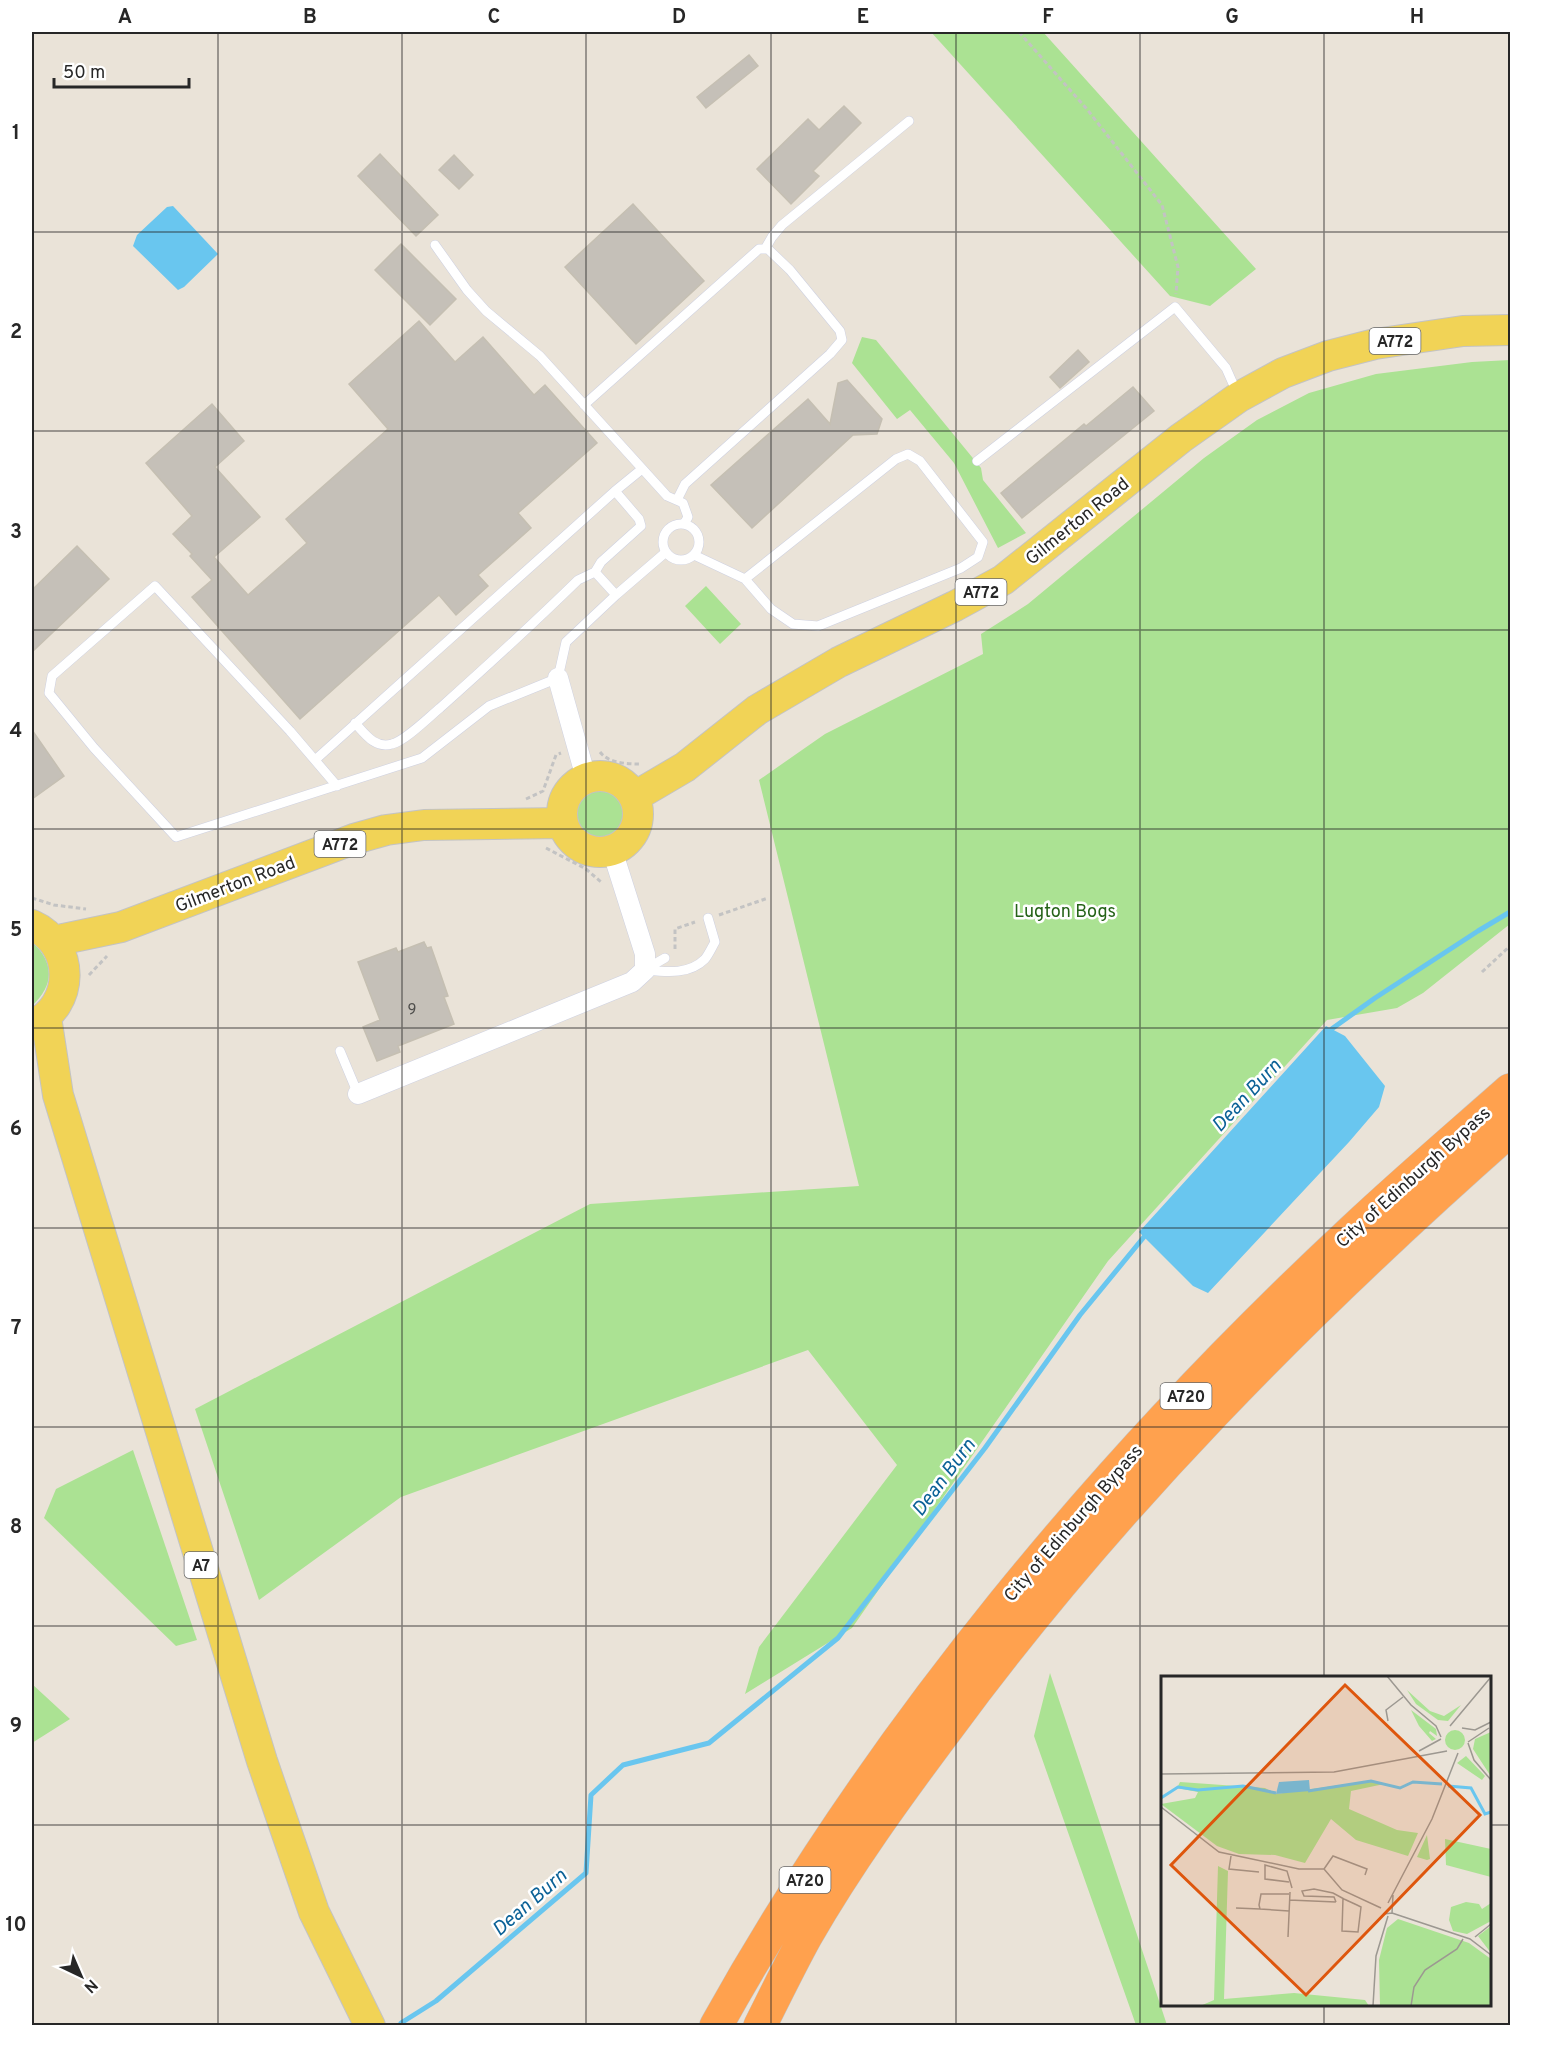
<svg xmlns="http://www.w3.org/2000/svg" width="1542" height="2057" viewBox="0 0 1542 2057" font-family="Overpass,sans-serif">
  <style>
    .green { fill: #abe293 }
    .water { fill: #69c6ef }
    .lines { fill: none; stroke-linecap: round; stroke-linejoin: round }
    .stream { stroke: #69c6ef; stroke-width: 5 }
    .building { fill: #c5c0b8; stroke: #c5bfb2; stroke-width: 1.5 }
    .lane-casing { stroke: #ced1e1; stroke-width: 10 }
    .street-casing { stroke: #ced1e1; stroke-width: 21 }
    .primary-casing { stroke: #c3c3c3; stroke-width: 32 }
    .highway-casing { stroke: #c3c3c3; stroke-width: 34 }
    .path { stroke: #c3c3c3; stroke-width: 3; stroke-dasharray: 4.5 3; stroke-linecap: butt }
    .lane { stroke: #fff; stroke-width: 9 }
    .street { stroke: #fff; stroke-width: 20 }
    .primary { stroke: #f1d356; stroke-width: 30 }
    .highway { stroke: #ffa14e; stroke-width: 33 }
    .grid { fill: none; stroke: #272727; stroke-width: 1.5; stroke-opacity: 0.55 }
    .labels { text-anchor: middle; stroke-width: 5; stroke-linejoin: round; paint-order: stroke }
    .number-label { font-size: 15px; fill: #4e4d4b }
    .shield { fill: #fff; stroke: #686868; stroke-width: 1.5 }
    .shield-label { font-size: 16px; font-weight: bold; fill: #272727 }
    .street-label { font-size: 18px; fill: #272727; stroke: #fff }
    .park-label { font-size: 18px; fill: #256318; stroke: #fff }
    .water-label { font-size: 20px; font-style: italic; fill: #0c6297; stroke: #fff }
    .inset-river { fill: none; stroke: #69c6ef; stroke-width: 3 }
    .inset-road { fill: none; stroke: #9c9891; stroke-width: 1.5 }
    .view { fill: #de560d; fill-opacity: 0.15; stroke: #de560d; stroke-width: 3 }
    .inset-edge { fill: none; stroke: #272727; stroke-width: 3 }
    .neatline { fill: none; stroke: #272727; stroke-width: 2 }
    .grid-label { font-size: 20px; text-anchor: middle; font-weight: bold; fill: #272727 }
  </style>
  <rect width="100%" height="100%" fill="#eae3d8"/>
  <path class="green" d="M931 32H1043L1256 269 1210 306 1170 296Z
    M862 337 876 340 981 468 983 480 1026 533 998 548 954 463 910 410 897 419 852 363Z
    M1510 360V924L1423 993 1397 1008 1327 1020 1108 1261 852 1628 745 1694 759 1647 897 1465 808 1350 401 1497 259 1600 195 1409 590 1204 859 1186 759 780 825 734 983 654 981 634 1028 604 1204 458 1257 420 1309 393 1376 374 1472 362Z
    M706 586 741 624 720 644 685 606Z
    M573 813a26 26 0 1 1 52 0a26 26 0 1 1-52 0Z
    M32 942C55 963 54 985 32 1006Z
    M133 1450 197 1640 176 1646 44 1518 56 1489Z
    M1050 1673 1167 2025H1136L1034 1736Z
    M32 1684 70 1719 32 1743Z"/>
  <path class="water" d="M173 206 218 254 184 287 178 290 133 246 137 235 167 207Z
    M1326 1026 1345 1036 1385 1086 1379 1107 1349 1142 1208 1293 1193 1286 1139 1232Z"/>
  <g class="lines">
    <path class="stream" d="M1326 1033 1375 998 1478 931 1510 912
      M401 2023 436 2001 586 1873 591 1795 623 1765 709 1743 838 1638 985 1448 1080 1315 1148 1232"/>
  </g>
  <path class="building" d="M749 55 758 66 706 108 697 97Z
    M844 106 861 123 813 171 819 176 791 204 757 169 808 119 819 130Z
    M380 154 438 215 416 236 358 176Z
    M454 155 473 175 459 189 439 170Z
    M633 204 704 281 636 344 565 267Z
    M401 244 456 299 430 325 375 270Z
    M419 321 455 362 483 337 534 395 545 385 597 443 518 513 531 528 478 575 488 586 456 615 439 595 300 719 192 597 212 580 190 556 192 554 173 534 192 516 146 463 212 404 244 441 215 467 260 517 214 557 248 595 307 543 286 519 388 429 349 384Z
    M1078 350 1089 362 1060 388 1050 377Z
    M847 380 882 419 877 434 853 435 752 528 711 485 808 399 830 424 838 383Z
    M1133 387 1154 411 1022 518 1001 493 1084 424 1086 426Z
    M77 546 109 579 32 652V590Z
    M32 730 64 776 32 799Z
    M424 942 427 948 431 947 436 961 448 996 444 997 454 1024 398 1046 400 1052 377 1061 363 1027 380 1020 358 962 396 948 398 952Z"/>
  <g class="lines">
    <g class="lane-casing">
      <path id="lane" d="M435 245 467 290 486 311 540 356 667 496 683 503 688 517 684 524
        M765 249 772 237 782 225 909 121
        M584 405 759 249H768L790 270 840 331 842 340 830 354 685 484 678 498 679 501
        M977 461 1175 307 1226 368 1238 395
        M663 542a18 18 0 1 1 36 0a18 18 0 1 1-36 0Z
        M694 555 745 579 771 609 793 624 818 626 961 568 978 557 983 542 920 461 908 454 896 459 745 579
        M595 572 601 562 641 526 639 519 615 491
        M616 595 666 552
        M315 760 615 491 642 469
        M337 786 290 731 155 586 52 676 49 693 94 748 176 837 422 758 489 706 558 678 566 642 616 595 595 572 578 580C533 624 487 666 440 708 429 717 405 741 392 744 375 749 365 734 355 723
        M646 969 665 958
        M645 970C666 972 689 975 705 959 709 954 712 947 715 942L708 918
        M340 1051 358 1094"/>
    </g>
    <g class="street-casing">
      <path id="street" d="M558 678 586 778
        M358 1094 632 982 645 970V954L612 850"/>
    </g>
    <g class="primary-casing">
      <path id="primary" d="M562 814a38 38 0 1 1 76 0a38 38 0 1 1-76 0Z
        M634 797 685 767 757 710 839 662 955 606 1003 580 1181 438 1239 397 1283 373 1328 356 1375 344 1463 331 1510 330
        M32 925C76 945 75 1006 32 1025
        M54 941 121 927 354 839 386 830 424 825 563 823
        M46 1017 58 1095 262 1761 314 1912 370 2026"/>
    </g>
    <g class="highway-casing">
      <path id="highway" d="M716 2026C880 1731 1107 1459 1353 1230 1404 1182 1458 1136 1510 1090
        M760 2026C775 1996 790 1965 806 1936 848 1863 898 1794 949 1726 1112 1505 1305 1311 1510 1130"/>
    </g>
    <path class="path" d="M1019 32 1086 108 1162 205 1178 267 1176 294
      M600 752C608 763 627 764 640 764
      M526 799 543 791 556 755 561 753
      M546 848 586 869 601 882
      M633 851 635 842 649 817
      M32 898 54 905 86 909
      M719 915 768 898
      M675 949V929L695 922
      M1482 972 1510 946
      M89 975 107 956"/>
    <use href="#lane" class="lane"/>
    <use href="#street" class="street"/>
    <use href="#primary" class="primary"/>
    <use href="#highway" class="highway"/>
  </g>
  <path class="grid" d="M218 32V2026M402 32V2026M586 32V2026M771 32V2026M956 32V2026M1140 32V2026M1324 32V1678M32 232H1510M32 431H1510M32 630H1510M32 829H1510M32 1028H1510M32 1228H1510M32 1427H1510M32 1626H1510M32 1825H1162M1490 1825H1510M1324 2004V2026"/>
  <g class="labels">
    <g class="number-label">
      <text x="412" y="1014">9</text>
    </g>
    <g class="shield">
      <rect x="1369.5" y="328" width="51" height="26" rx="4.5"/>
      <rect x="955.5" y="579" width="51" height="26" rx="4.5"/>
      <rect x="314.5" y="831" width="51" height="26" rx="4.5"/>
      <rect x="1160.5" y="1383" width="51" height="26" rx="4.5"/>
      <rect x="184.5" y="1552" width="33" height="26" rx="4.5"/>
      <rect x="779.5" y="1867" width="51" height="26" rx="4.5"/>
    </g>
    <g class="shield-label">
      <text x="1395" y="347">A772</text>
      <text x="981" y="598">A772</text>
      <text x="340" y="850">A772</text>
      <text x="1186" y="1402">A720</text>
      <text x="201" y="1571">A7</text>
      <text x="805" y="1886">A720</text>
    </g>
    <g class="street-label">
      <text transform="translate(1077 521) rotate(-39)" y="6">Gilmerton Road</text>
      <text transform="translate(235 884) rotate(-21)" y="6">Gilmerton Road</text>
      <text transform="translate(1413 1177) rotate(-42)" y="6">City of Edinburgh Bypass</text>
      <text transform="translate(1073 1523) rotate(-49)" y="6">City of Edinburgh Bypass</text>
    </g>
    <g class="park-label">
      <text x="1065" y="917">Lugton Bogs</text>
    </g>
    <g class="water-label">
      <text transform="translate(1246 1095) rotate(-47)" y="7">Dean Burn</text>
      <text transform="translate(943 1477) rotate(-53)" y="7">Dean Burn</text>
      <text transform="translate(529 1902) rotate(-41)" y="7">Dean Burn</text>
    </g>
  </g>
  <g transform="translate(1161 1676)">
    <rect width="330" height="330" fill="#eae3d8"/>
    <path d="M246 14 269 35 283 40 300 29 287 45 277 44 255 28ZM250 34 275 53 276 60 269 55 268 57 275 63 271 65 258 50ZM284 64a10 10 0 1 1 20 0a10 10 0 1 1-20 0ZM330 56V96L329 99 312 73 314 63ZM305 80 324 100 321 104 296 87ZM208 105 223 108 190 115 188 133 236 154 257 157 247 180 195 164 170 143 144 187 114 179 78 178 56 170 0 128 34 122 37 116 16 112 19 106 104 112 115 118ZM266 159 269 183 266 184 256 181ZM284 163 330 173V201L285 189ZM57 190 67 195 63 323 133 317 204 324 208 330H39L53 324ZM305 226 318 228 321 233 330 227V245L306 258 292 255 288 244 290 231ZM237 243 308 267 330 283V330H219L218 284 226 252ZM330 250V277L317 260Z" fill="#abe293"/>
    <path d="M148 104 149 115 115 118 118 106Z" fill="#69c6ef"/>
    <path class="inset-river" d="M287 110 310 112 324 138 330 136M147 115 210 105 239 112 252 106 281 108M0 122 17 111 37 114 82 110 115 117"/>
    <path class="inset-road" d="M226 0 250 29 275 50 280 61M227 45 225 34 242 21M289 50 330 1M301 52 314 54 330 46M307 66 328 52M307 67 313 84 330 104M258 75 280 63M0 98 173 96 286 75M0 131 58 176 138 193H163L181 214 220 232M70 180 68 193 98 196M163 193 172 180 206 193 204 199M128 206 104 203V189L126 195 131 212M128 218H100L98 229 99 233 128 235M128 224 175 226M175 226 173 221 143 220 141 215 153 213 172 217 183 223 196 229 200 231 197 256 181 255 182 222M227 227 271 143 297 77M75 232 99 233M231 237 309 263 330 279M222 238 231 237 232 219M127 261 129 216M314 261 330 248M212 330 215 280 227 240M250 330 253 311 264 294 296 273 302 263"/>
    <path class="view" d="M184 9 319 139 145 319 10 189Z"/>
    <rect width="330" height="330" class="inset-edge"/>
  </g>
  <rect width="1542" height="2057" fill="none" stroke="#ffffff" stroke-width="66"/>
  <g transform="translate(81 1976) rotate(136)" stroke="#ffffff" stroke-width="4.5" paint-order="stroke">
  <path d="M0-4.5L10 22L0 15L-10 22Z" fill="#272727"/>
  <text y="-9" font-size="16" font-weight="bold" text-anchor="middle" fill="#272727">N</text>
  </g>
  <path d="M54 78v9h135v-9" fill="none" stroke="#272727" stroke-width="3"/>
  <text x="63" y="78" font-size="18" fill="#272727" stroke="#ffffff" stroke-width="4.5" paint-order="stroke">50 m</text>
  <rect x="33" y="33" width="1476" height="1991" class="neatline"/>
  <g class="grid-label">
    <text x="125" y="23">A</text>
    <text x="310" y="23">B</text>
    <text x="494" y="23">C</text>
    <text x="679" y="23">D</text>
    <text x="863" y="23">E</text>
    <text x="1048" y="23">F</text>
    <text x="1232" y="23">G</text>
    <text x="1417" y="23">H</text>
    <text x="16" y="139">1</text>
    <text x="16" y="338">2</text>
    <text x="16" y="538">3</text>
    <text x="16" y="737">4</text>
    <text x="16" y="936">5</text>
    <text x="16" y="1135">6</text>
    <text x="16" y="1334">7</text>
    <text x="16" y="1533">8</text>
    <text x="16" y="1732">9</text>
    <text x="16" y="1931">10</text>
  </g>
</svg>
